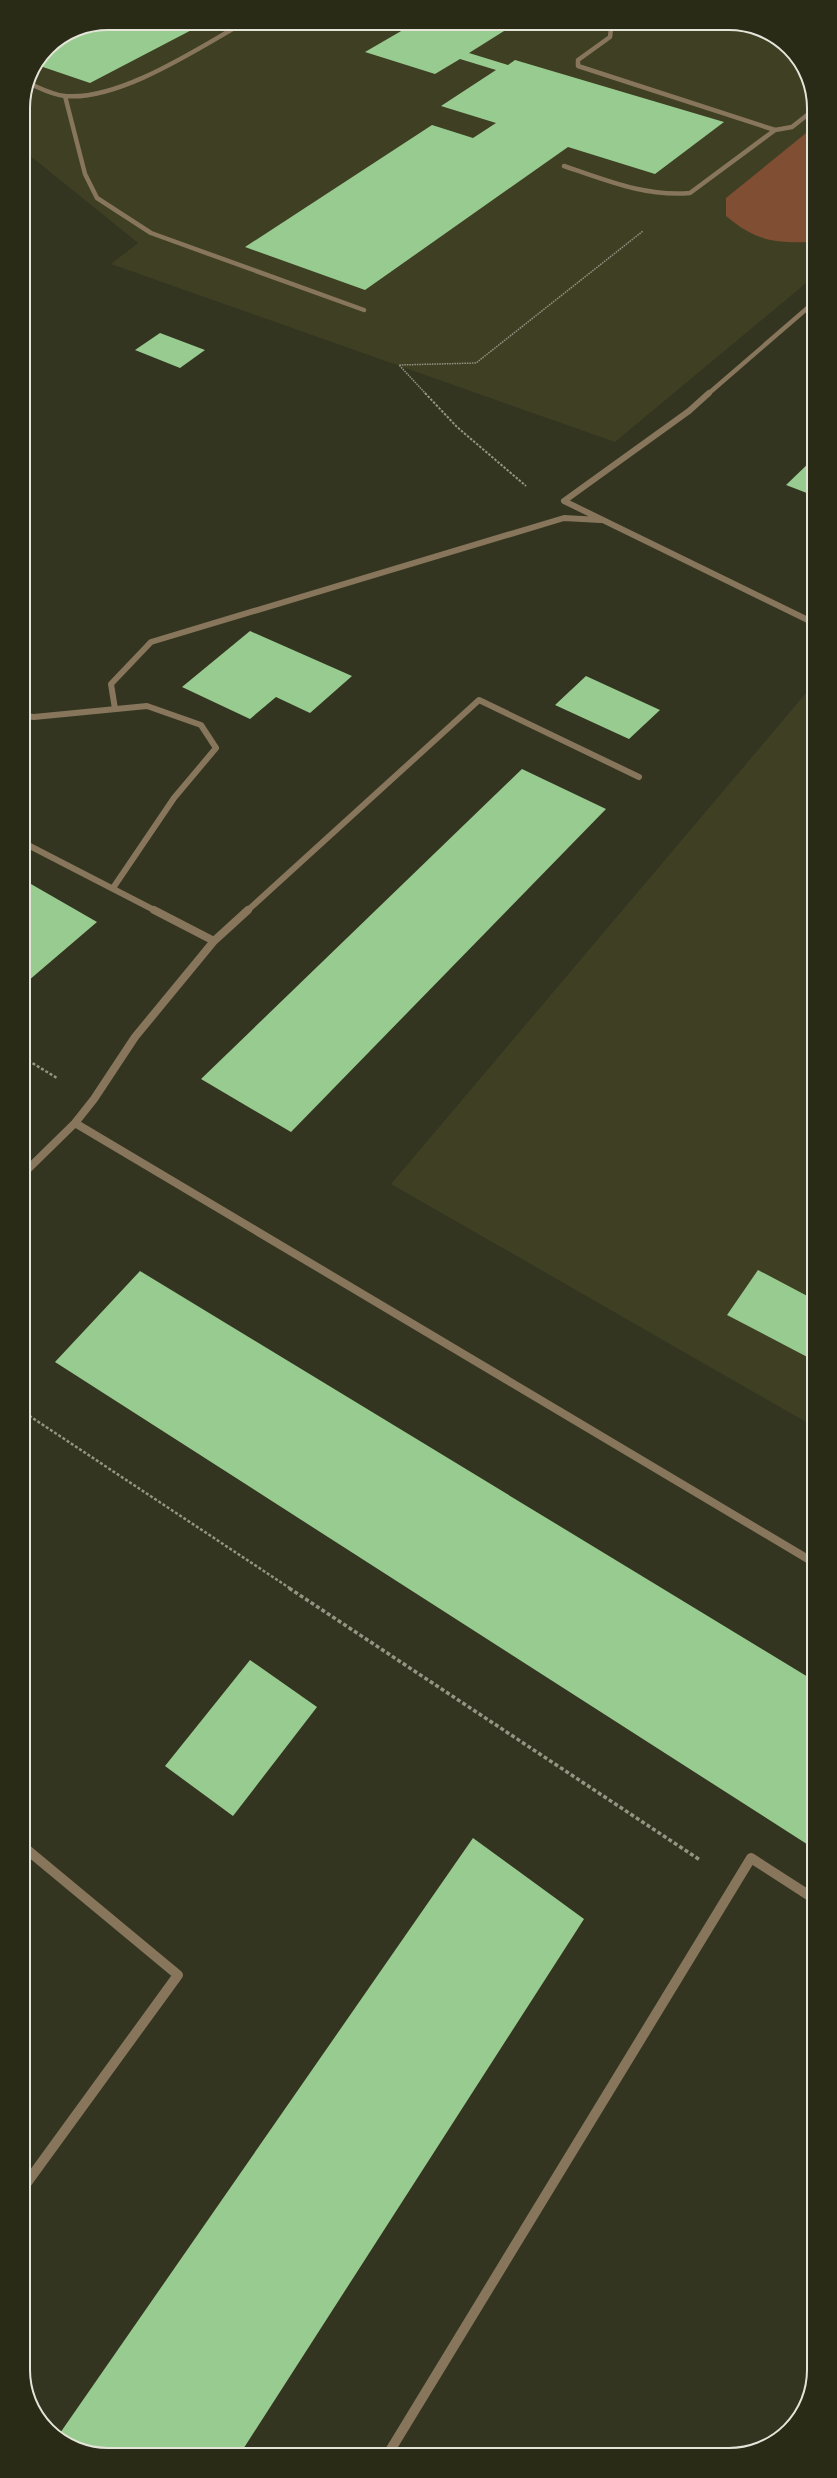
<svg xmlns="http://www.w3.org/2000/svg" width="837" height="2478" viewBox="0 0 837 2478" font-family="'IBM Plex Sans',sans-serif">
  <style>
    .built { fill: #3e3f23 }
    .green { fill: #804e33 }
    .building { fill: #98cb90 }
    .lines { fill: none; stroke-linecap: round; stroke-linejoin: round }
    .path-far3 { stroke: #939483; stroke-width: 1.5; stroke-dasharray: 1.5 1; stroke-linecap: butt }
    .path-far2 { stroke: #939483; stroke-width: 2; stroke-dasharray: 2.5 1.5; stroke-linecap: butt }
    .path-far1 { stroke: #939483; stroke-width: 2.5; stroke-dasharray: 3 2; stroke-linecap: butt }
    .path { stroke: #939483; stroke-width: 3.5; stroke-dasharray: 4 2.5; stroke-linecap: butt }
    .service-far3 { stroke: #87765b; stroke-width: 4.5 }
    .service-far2 { stroke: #87765b; stroke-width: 6 }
    .service-far1 { stroke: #87765b; stroke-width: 8 }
    .service { stroke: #87765b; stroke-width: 10 }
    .rim { fill: none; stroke: #e4e5d8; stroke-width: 2 }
  </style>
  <rect width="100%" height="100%" fill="#343520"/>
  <path class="built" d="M108 23H735L785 44 811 86V279L615 442 111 264 138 243 23 150V102L30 75 48 48 75 29Z
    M812 686 813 1426 391 1184Z"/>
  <path class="green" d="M811 129V242C773 243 756 241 726 216V198Z"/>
  <path class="building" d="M108 23H205L90 83 37 65 45 52 99 25Z
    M415 23 515 24 469 53 508 65 515 60 724 122 655 174 568 147 365 290 245 247 432 125 473 138 496 123 441 106 496 70 460 59 435 74 365 52Z
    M160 333 205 350 180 368 135 350Z
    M812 460V495L786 485Z
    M250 631 352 676 310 713 276 697 250 719 182 687Z
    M586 676 660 710 629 739 555 705Z
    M522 769 606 809 291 1132 201 1079Z
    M24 880 97 922 28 981 24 978Z
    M758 1270 813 1299V1360L727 1315Z
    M140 1271 813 1680V1848L55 1362Z
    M250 1660 317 1707 233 1816 165 1766Z
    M473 1838 584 1919 240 2454 102 2455 58 2436Z"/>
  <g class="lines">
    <path class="path-far3" d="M426 394 399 365 476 363 643 231"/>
    <path class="path-far2" d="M425 393 457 427 526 486"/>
    <path class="path-far1" d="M24 1058 57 1078
      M25 1413 291 1589"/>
    <path class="path" d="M289 1588 700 1860"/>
    <path class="service-far3" d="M593 23 611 29 610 37 578 60V66L775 130 792 127 811 112
      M28 83C40 88 52 95 65 96 119 101 197 49 243 23
      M65 96 85 174 97 198 151 233 364 310
      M564 166C606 180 645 197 690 193L775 130
      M708 394 811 305"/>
    <path class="service-far2" d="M709 393 689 411 564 501 812 622
      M115 709 111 684 151 642 564 518 600 520
      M24 716 34 717 147 706 201 725 216 748 174 798 113 888
      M24 843 156 911
      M247 911 479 700 639 777"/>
    <path class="service-far1" d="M214 941 248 910
      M75 1123 813 1562
      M24 1173 75 1123 94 1099 135 1037 214 941 154 910"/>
    <path class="service" d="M25 1848 178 1975 26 2184
      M388 2454 751 1858 813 1898"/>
  </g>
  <path d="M0 0H837V2478H0ZM108 30H729A78 78 0 0 1 807 108V2370A78 78 0 0 1 729 2448H108A78 78 0 0 1 30 2370V108A78 78 0 0 1 108 30Z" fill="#2a2b17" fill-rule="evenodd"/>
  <path class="rim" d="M108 30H729A78 78 0 0 1 807 108V2370A78 78 0 0 1 729 2448H108A78 78 0 0 1 30 2370V108A78 78 0 0 1 108 30Z"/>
</svg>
